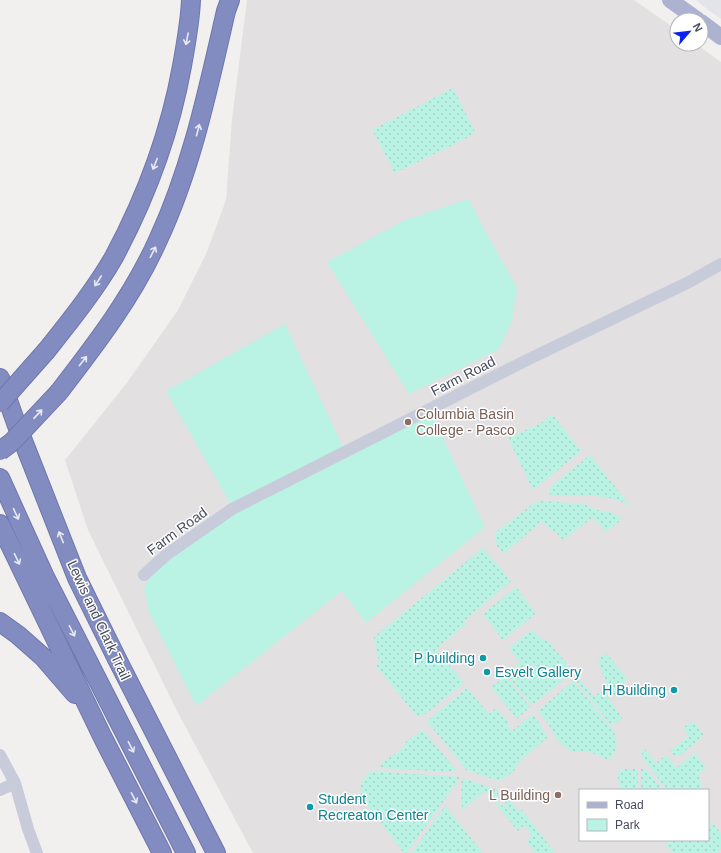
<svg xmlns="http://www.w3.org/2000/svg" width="721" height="853" viewBox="0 0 721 853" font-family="Arial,sans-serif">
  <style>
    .education { fill: #e3e0e1; fill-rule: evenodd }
    .airport { fill: #e3e4ea }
    .green { fill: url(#green-dots) }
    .pitch { fill: #baf2e3 }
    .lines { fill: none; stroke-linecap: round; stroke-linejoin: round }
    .highway-casing { stroke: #6e77ad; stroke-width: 20 }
    .minor { stroke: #c7cbda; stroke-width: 12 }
    .major { stroke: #adb2d0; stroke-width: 16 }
    .highway { stroke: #838cc1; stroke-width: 18 }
    .highway-bridge-casing { stroke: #6e77ad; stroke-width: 20; stroke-linecap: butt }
    .highway-bridge { stroke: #838cc1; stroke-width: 18 }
    .oneway { stroke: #e6e8f3 }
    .education-dot { fill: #8d6e63; stroke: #fff; stroke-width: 1.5 }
    .culture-dot { fill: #0f9aa8; stroke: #fff; stroke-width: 1.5 }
    .labels { text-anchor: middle; stroke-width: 3; stroke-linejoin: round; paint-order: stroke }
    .street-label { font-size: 14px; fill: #464a5e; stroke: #fff }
    .education-label { font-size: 14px; fill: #785e54; stroke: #fff; text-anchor: start }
    .culture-label { font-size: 14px; fill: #0d838f; stroke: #fff; text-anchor: end }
  </style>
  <defs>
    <pattern id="green-dots" width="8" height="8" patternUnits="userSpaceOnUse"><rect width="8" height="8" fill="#baf2e3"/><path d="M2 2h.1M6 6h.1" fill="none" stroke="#a1d1c5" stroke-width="1.8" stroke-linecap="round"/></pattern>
  </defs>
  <rect width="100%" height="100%" fill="#f2f0ef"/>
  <path class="education" d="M247 0H634L677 30V44H696L721 62V853H253L177 711 88 530 65 460 126 384 178 310 206 254 226 200 232 119ZM580 790H708V840H580Z"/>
  <path class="airport" d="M696 0H721V19L703 6Z"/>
  <path class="green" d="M453 88 475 132 465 139 395 173 372 130Z
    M552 414 581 451 533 490 508 438 541 423Z
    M590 455 639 517C635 513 631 507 626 504 607 493 573 496 551 495L548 491 554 484Z
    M543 501 583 504 598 510 613 513 622 519 606 532 593 517 563 540 555 531H552L542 521 504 553 497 546 495 533 534 503Z
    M483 548 511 581 464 621 466 624 436 649 464 683 423 716 416 715 376 666 379 662 374 637Z
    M516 587 536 613 503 640 483 614Z
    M532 630 544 641 546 639 574 672 532 705 506 674 520 663 509 648Z
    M607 654 627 679 620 687 623 692 616 698C606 684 602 675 598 659Z
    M506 676 530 707 517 719 491 687Z
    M578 677 594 697 603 690 622 718 612 726 575 680Z
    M573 681 613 730C618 742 619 751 608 760 595 753 587 750 572 752L558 741 549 725 538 711Z
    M467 688 489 714 496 708 509 724 508 726 512 731 533 714 548 737 521 760 513 772 499 781 466 770 427 721Z
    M693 721 704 735 679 756 674 755 670 751 689 736 683 728Z
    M423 730 456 770 453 772 380 768 383 762 402 749 406 742 411 738Z
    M645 749 656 763 666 755 676 768 695 753 706 768 699 773 702 790H667L642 757V751Z
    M621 769H638V790H620C619 782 615 775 621 769Z
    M641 769H646L663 790H641Z
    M371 771 459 777V779L407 853H404L363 800C358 789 361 779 371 771Z
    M465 779 498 790 497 804 507 807 501 798 502 791 507 794 516 809 522 810 555 853H536L526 841 532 835 524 825 518 831 485 791 462 810 461 782Z
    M445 806 483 853H412Z
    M708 823H712L721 833V849L717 853H673L665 844 670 840H708Z"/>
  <path class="pitch" d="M468 199 517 288 512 320 499 349 409 394 327 262 403 221Z
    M285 324 343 447 230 503 166 391Z
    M430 411 485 527 366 623 342 591 196 706 149 612 144 588 152 574 169 557 245 505Z"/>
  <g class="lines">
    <g class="highway-casing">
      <path id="highway" d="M47 350C70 321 95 290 114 257 146 197 170 133 182 66 186 43 190 23 191 0
        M0 378 16 423 77 578 118 661 216 853
        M59 392C96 344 133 296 158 240 192 167 208 89 226 11L230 0
        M0 478 44 575 186 853
        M0 524 103 738 162 853
        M0 622 18 635 43 657 75 694"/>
    </g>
    <path class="minor" d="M144 575 166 555 232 509 529 359 689 282 721 264
      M0 755 15 783 28 829 37 853
      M0 790 15 783"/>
    <path class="major" d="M670 0 698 20
      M701 22 721 37"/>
    <use href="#highway" class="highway"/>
    <g class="highway-bridge-casing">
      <path id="highway-bridge" d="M0 403 47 350
        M0 451 12 442 59 392"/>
    </g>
    <use href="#highway-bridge" class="highway-bridge"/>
  </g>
  <defs><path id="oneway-shaft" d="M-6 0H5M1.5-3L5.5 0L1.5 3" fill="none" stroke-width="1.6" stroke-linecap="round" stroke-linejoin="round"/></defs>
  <g class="oneway">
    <use href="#oneway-shaft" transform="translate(187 39) rotate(101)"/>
    <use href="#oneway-shaft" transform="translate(198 130) rotate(-75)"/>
    <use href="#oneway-shaft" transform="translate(155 164) rotate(112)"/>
    <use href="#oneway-shaft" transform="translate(153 252) rotate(-63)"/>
    <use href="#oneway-shaft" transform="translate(98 281) rotate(123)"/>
    <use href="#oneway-shaft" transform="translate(83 361) rotate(-52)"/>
    <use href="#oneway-shaft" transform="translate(38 414) rotate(-47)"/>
    <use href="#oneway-shaft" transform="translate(16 514) rotate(65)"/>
    <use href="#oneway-shaft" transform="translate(61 537) rotate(-112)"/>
    <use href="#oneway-shaft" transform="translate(17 559) rotate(64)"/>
    <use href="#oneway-shaft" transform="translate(72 631) rotate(63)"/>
    <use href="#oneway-shaft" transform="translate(131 747) rotate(63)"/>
    <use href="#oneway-shaft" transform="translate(134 798) rotate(63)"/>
  </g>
  <g class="education-dot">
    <circle cx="408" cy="422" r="4"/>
    <circle cx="558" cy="795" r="4"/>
  </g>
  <g class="culture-dot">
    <circle cx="483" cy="658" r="4"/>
    <circle cx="487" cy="672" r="4"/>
    <circle cx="674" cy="690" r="4"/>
    <circle cx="310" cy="807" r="4"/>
  </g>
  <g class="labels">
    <g class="street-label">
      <text transform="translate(463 376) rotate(-27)" y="5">Farm Road</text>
      <text transform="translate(177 531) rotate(-36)" y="5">Farm Road</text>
      <text transform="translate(99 620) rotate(65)" y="5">Lewis and Clark Trail</text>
    </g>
    <g class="education-label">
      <text x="416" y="419">Columbia Basin<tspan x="416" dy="16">College - Pasco</tspan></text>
      <text x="550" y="800" text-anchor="end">L Building</text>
    </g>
    <g class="culture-label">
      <text x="475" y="663">P building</text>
      <text x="495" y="677" text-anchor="start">Esvelt Gallery</text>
      <text x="666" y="695">H Building</text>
      <text x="318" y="804" text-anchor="start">Student<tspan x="318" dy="16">Recreaton Center</tspan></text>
    </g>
  </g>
  <rect x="579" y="789" width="130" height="52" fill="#ffffff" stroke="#b5b7bf"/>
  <rect x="587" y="802" width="20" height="6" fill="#adb2d0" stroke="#b5b7bf"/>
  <text x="615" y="809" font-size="12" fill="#464a5e">Road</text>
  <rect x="587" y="819" width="20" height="12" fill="#baf2e3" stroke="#b5b7bf"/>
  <text x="615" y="829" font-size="12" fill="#464a5e">Park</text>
  <g transform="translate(689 32) rotate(62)"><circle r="19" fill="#ffffff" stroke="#b5b7bf"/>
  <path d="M0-3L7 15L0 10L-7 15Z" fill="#0c22ee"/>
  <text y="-6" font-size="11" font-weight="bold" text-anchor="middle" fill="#464a5e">N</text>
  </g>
</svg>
